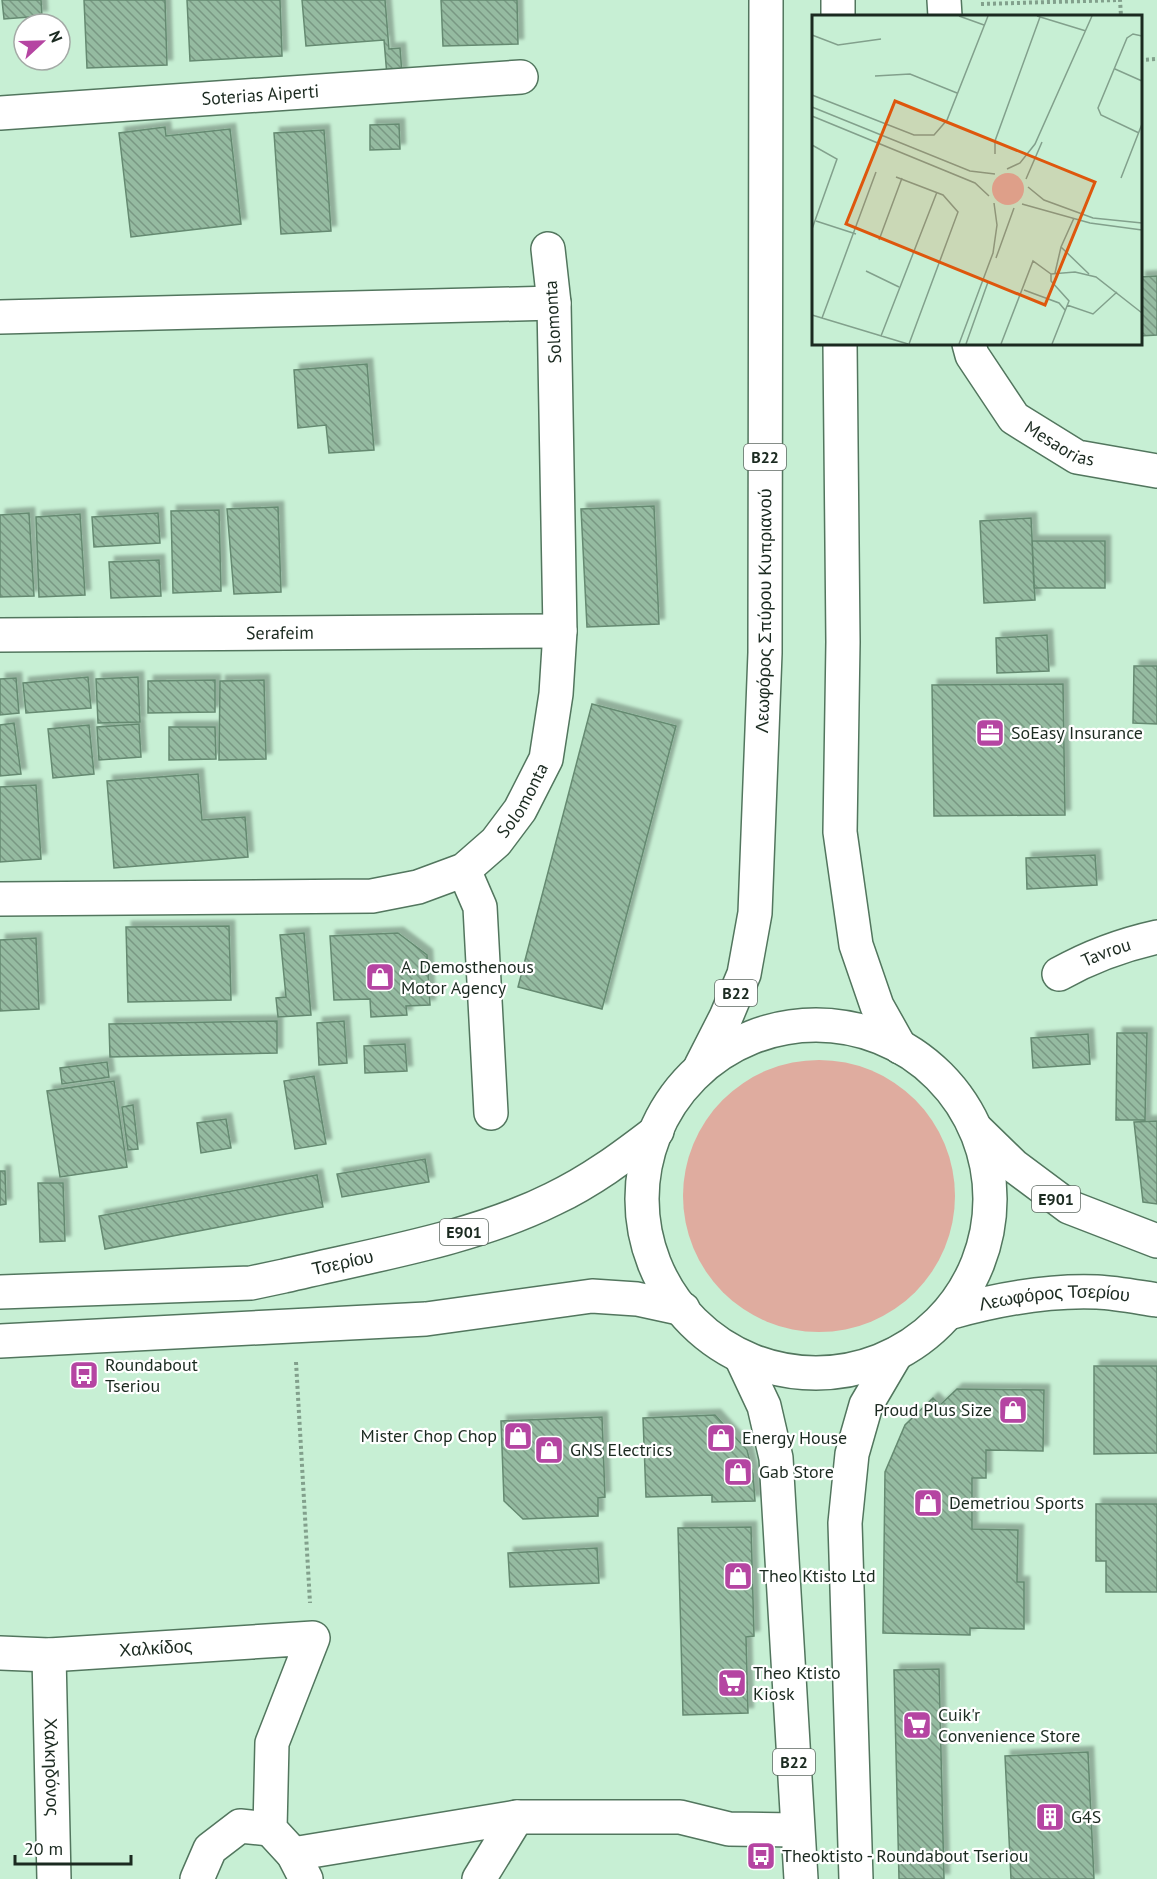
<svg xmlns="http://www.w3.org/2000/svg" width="1157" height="1879" viewBox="0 0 1157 1879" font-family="'PT Sans',sans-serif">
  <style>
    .green { fill: #dfac9f }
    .building { fill: url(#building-back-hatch); stroke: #658a71; stroke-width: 1.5; filter: url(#shadow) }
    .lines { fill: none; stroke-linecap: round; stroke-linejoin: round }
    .minor-casing { stroke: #52765e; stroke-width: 36 }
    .major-casing { stroke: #52765e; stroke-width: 36 }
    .path { stroke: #82a08c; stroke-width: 4; stroke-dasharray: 3 3; stroke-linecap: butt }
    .minor { stroke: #fff; stroke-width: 33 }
    .major { stroke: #fff; stroke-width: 33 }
    .labels { text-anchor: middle; stroke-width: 4.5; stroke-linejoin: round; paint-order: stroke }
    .shield { fill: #fff; stroke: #5f6a63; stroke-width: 1.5 }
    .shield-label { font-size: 16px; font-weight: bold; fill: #1b2a20 }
    .street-label { font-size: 18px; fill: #1b2a20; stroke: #fff }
    .poi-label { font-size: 18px; fill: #1b2a20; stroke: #fff; text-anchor: start }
    .inset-road { fill: none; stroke: #82a08c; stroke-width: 1.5 }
    .view { fill: #de570d; fill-opacity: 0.15; stroke: #de570d; stroke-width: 3 }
    .inset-edge { fill: none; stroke: #1b2a20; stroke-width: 3 }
  </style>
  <defs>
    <pattern id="building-back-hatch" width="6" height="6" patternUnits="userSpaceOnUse" patternTransform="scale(1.5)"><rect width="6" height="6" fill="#95bba1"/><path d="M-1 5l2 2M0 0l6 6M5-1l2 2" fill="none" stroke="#799883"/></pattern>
    <filter id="shadow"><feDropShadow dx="5.5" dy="-5.5" stdDeviation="1.5" flood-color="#0004"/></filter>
  </defs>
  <rect width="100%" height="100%" fill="#c7efd4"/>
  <path class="green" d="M683 1196a136 136 0 1 1 272 0a136 136 0 1 1-272 0Z"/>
  <path class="building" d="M2 0H41L42 16 4 19Z
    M84 0H165L167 65 87 68Z
    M187 0H280L282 56 190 61Z
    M302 0H385L389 49 400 48 402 74 387 76 384 40 306 46Z
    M441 0H517L518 44 443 46Z
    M399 124 400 149 370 150V125Z
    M165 127 166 136 230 129 241 224 131 237 119 133Z
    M324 130 331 231 281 234 274 133Z
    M1157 276V335L1140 336V277Z
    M367 364 374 450 329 453 326 425 298 428 294 370Z
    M654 506 659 624 587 627 581 509Z
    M278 507 281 592 234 594 227 509Z
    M219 510 221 591 173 593 171 511Z
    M29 513 34 596 0 597V515Z
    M158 513 160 543 94 547 92 517Z
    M80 514 85 595 39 597 36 517Z
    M1031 518 1035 600 984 603 980 521Z
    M1032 541H1105V588H1034Z
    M159 560 161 596 111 598 109 562Z
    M1047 635 1049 671 997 673 996 638Z
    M1134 666H1157V724L1133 723Z
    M88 677 91 708 26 713 23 683Z
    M138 677 140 722 98 723 96 679Z
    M16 678 19 713 0 715V679Z
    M215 680V712L148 713V681Z
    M264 680 266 759 219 760 220 681Z
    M1063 684 1065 815 934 816 932 685Z
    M592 704 676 726 602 1009 518 987Z
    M14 723 21 774 0 776V725Z
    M139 724 141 757 99 760 97 727Z
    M89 725 94 774 53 778 48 729Z
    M169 727H215L216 759 169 760Z
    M198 774 202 820 245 817 248 857 114 868 107 781Z
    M36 785 41 859 0 862V787Z
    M1095 855 1097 885 1027 889 1026 858Z
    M229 926 231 1000 128 1002 126 927Z
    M304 933 311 1015 278 1017 276 998 286 997 280 935Z
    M398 933 427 955 430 1005 406 1006 407 1015 371 1017 370 999 334 1000 330 936Z
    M36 938 39 1009 0 1011V940Z
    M277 1021V1053L110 1057 109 1024Z
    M344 1021 347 1063 319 1065 317 1023Z
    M1117 1033H1147L1145 1120H1116Z
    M1088 1034 1090 1064 1033 1068 1031 1038Z
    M405 1044 407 1071 365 1073 364 1046Z
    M107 1062 109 1077 62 1084 60 1068Z
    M314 1076 326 1144 295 1149 284 1081Z
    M114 1081 127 1167 60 1177 47 1091Z
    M133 1105 138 1149 128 1150 122 1107Z
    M226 1119 231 1148 201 1153 197 1123Z
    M1157 1121V1204L1143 1202 1134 1122Z
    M425 1159 429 1182 342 1197 337 1174Z
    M0 1171H5L6 1204 0 1205Z
    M317 1175 323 1207 105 1249 99 1216Z
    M38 1183H63L65 1241 40 1242Z
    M1094 1366H1157V1453L1094 1454Z
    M957 1389 1044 1390 1043 1451 986 1450V1478H972V1529L1018 1530 1017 1582H1024V1629L970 1628V1635L883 1633 885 1472 905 1425 933 1398 940 1405Z
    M715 1415 747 1450 753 1474 755 1501 712 1502V1495L646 1497 643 1418Z
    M602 1417 605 1497 598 1498V1516L523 1519 504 1501 501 1421Z
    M1096 1504H1157V1592H1106V1561H1096Z
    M751 1527 754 1636 746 1637 748 1713 683 1715 678 1528Z
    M597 1548 599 1583 510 1587 508 1553Z
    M939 1669 944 1879H899L894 1670Z
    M1088 1752 1094 1879H1011L1005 1756Z"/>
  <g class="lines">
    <g class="minor-casing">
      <g id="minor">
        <path d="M944 0 945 16"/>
        <path id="s1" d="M0 113 521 77"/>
        <path d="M0 317 554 303"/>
        <path id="s2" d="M969 344 972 355 1014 418 1077 457 1157 471"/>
        <path id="s3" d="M0 635 560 631"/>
        <path d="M464 870 480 907 491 1113"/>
        <path id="s4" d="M0 899 372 896 418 887 464 870 496 842 520 810 546 759 556 694 560 631 554 303 548 249"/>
        <path id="s5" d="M1059 974C1091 956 1121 945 1157 937"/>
        <path id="s6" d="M0 1653 49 1655 313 1638 272 1743 270 1829 293 1854 306 1879"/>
        <path id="s7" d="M49 1655 54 1879"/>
        <path d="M293 1854 517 1817H680L729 1829 797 1830"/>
        <path d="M197 1879 210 1849 240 1826 270 1829"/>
        <path d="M479 1879 517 1817"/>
      </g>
    </g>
    <g class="major-casing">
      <g id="major">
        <path d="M838 0V16"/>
        <path d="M840 344 843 642 840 832 856 945 877 1006 900 1047"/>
        <circle cx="816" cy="1199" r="174"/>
        <path id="s8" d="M701 1066 726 1017 744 974 755 913 765 653 766 0"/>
        <path d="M978 1131 1014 1166 1069 1207 1157 1241"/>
        <path id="s9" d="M0 1292 251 1283 284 1276C372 1255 473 1239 553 1199 591 1181 623 1157 657 1131"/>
        <path id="s10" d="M952 1312C999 1299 1048 1290 1097 1292 1117 1293 1137 1297 1157 1300"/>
        <path d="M0 1341 426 1319 592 1296 637 1299 683 1309"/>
        <path d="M741 1357 764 1406 776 1458 801 1879"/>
        <path d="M856 1879 845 1523 852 1454 866 1405 896 1354"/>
      </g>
    </g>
    <path class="path" d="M981 4 1120 0 1121 16
      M1140 60 1157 59
      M296 1362 310 1603"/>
    <use href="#minor" class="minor"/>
    <use href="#major" class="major"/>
  </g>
  <defs>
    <g id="office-square" transform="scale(1.5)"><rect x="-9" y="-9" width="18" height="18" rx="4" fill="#b545a2" stroke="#fff"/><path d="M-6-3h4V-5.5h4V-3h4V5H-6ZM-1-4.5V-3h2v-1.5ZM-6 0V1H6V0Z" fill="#fff"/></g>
    <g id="shop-square" transform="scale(1.5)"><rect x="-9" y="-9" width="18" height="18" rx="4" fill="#b545a2" stroke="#fff"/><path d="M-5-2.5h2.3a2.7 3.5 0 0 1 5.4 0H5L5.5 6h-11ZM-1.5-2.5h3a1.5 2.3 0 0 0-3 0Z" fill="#fff"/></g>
    <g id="bus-square" transform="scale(1.5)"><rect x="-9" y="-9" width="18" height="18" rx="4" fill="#b545a2" stroke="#fff"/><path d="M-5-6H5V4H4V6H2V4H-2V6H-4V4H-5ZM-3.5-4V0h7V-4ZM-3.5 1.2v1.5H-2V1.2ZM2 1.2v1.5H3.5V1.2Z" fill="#fff"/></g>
    <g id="supermarket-square" transform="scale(1.5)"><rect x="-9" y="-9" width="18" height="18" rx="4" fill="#b545a2" stroke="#fff"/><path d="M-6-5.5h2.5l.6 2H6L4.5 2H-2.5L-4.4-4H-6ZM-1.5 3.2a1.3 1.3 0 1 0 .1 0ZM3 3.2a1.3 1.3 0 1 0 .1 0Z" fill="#fff"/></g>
    <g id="building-square" transform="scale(1.5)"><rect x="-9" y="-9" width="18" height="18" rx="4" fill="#b545a2" stroke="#fff"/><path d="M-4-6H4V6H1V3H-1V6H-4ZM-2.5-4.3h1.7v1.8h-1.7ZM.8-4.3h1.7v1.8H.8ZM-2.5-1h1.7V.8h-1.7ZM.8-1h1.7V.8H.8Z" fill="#fff"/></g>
  </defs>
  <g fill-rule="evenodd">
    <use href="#office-square" x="990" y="733"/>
    <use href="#shop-square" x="380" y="977"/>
    <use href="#bus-square" x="84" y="1375"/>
    <use href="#shop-square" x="1013" y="1410"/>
    <use href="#shop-square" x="518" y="1436"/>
    <use href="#shop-square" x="721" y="1438"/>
    <use href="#shop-square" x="549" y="1450"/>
    <use href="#shop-square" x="738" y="1472"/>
    <use href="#shop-square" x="928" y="1503"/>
    <use href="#shop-square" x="738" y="1576"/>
    <use href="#supermarket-square" x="732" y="1683"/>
    <use href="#supermarket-square" x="917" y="1725"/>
    <use href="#building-square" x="1050" y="1817"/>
    <use href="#bus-square" x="761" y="1856"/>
  </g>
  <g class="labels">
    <g class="shield">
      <rect x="744" y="444" width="42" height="26" rx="4.5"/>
      <rect x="715" y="980" width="42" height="26" rx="4.5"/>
      <rect x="1032" y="1186" width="48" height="26" rx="4.5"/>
      <rect x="440" y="1219" width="48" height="26" rx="4.5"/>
      <rect x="773" y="1749" width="42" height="26" rx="4.5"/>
    </g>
    <g class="shield-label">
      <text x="765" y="463">B22</text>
      <text x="736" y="999">B22</text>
      <text x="1056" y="1205">E901</text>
      <text x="464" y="1238">E901</text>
      <text x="794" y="1768">B22</text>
    </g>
    <g class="street-label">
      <text dy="6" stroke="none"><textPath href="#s1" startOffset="261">Soterias Aiperti</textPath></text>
      <text transform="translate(553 322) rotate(-93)" y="6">Solomonta</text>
      <text dy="6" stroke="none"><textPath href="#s2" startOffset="140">Mesaorias</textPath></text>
      <text dy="6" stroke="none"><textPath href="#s8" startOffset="466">Λεωφόρος Σπύρου Κυπριανού</textPath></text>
      <text dy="6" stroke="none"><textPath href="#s3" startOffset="280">Serafeim</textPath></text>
      <text dy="6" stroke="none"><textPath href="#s4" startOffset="560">Solomonta</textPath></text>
      <text dy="6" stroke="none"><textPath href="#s5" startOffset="52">Tavrou</textPath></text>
      <text dy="6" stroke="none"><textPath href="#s9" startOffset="345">Τσερίου</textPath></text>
      <text dy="6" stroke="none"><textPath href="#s10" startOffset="104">Λεωφόρος Τσερίου</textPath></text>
      <text dy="6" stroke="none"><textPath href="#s6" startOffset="156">Χαλκίδος</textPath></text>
      <text dy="6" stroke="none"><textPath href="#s7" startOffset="112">Χαλκηδόνος</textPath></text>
    </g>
    <g class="poi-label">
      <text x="1011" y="739">SoEasy Insurance</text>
      <text x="401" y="973">A. Demosthenous<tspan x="401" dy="21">Motor Agency</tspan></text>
      <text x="105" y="1371">Roundabout<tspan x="105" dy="21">Tseriou</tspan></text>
      <text x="992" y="1416" text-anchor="end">Proud Plus Size</text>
      <text x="497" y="1442" text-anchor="end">Mister Chop Chop</text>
      <text x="742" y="1444">Energy House</text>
      <text x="570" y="1456">GNS Electrics</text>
      <text x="759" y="1478">Gab Store</text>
      <text x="949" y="1509">Demetriou Sports</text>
      <text x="759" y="1582">Theo Ktisto Ltd</text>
      <text x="753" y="1679">Theo Ktisto<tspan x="753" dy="21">Kiosk</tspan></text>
      <text x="938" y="1721">Cuik'r<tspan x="938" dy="21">Convenience Store</tspan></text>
      <text x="1071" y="1823">G4S</text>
      <text x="782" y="1862">Theoktisto - Roundabout Tseriou</text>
    </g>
  </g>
  <g transform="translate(812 15)">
    <rect width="330" height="330" fill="#c7efd4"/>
    <path d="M180 174a16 16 0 1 1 32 0a16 16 0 1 1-32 0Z" fill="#dfac9f"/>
    <path class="inset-road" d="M147 1 172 10M225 1 274 16M0 20 26 30 69 24M303 54 330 66M63 61 98 59 145 78M0 80 102 120H122L135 105 176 1M0 92 158 156 183 159M0 101 163 168 177 181M327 118 289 100 286 93 315 23 321 19 330 21M0 130 25 144 0 214M183 139V126L228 2M195 154 208 148 223 129 280 1M84 162 131 180 146 197 97 329M309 163 330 109M214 164 230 127M216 172 232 185 281 203 330 208M210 189 278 208 330 215M4 206 44 219M67 225 90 163M249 232 277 259M184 243 202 193M54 256 87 272M243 258 249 232 262 203M239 259V266L257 286 240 329M212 275 247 288 253 295M255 290 281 299 305 277M0 300 96 329M10 303 64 157M69 321 125 177M147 329 181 238 185 210 182 188M154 329 176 267M189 329 221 246 239 259 263 257 284 262 330 298"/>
    <path class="view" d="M83 86 283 167 233 290 34 209Z"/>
    <rect width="330" height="330" class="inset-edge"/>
  </g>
  <g transform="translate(42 42) rotate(68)"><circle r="28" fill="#ffffff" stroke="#a4aaa6" stroke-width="1.5"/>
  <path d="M0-4.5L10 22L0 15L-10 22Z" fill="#b545a2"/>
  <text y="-9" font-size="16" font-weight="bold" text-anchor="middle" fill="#1b2a20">N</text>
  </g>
  <path d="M15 1855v9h116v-9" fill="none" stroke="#1b2a20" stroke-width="3"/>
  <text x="24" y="1855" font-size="18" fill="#1b2a20" stroke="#ffffff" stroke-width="4.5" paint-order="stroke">20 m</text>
</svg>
